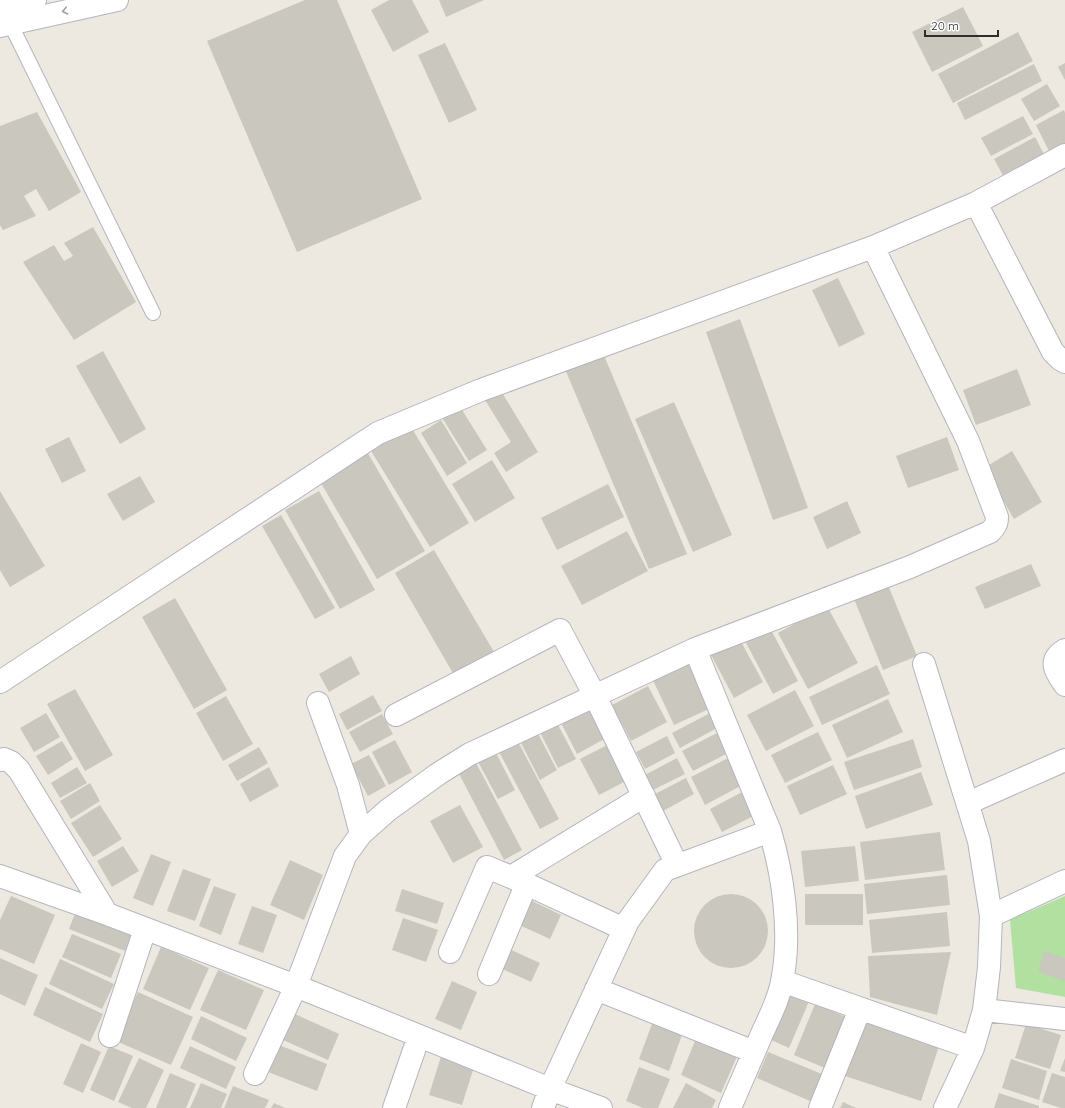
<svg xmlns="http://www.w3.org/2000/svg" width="1065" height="1108" viewBox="0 0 1065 1108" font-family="Quicksand,sans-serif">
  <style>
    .green { fill: #b1e0a0 }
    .building { fill: #c9c7be }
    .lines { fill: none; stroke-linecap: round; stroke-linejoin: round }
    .lane-casing { stroke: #b3b5bf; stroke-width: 16 }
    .street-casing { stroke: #b3b5bf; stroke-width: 24 }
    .secondary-casing { stroke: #b3b5bf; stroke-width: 24 }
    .lane { stroke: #fff; stroke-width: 14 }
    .street { stroke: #fff; stroke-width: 22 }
    .secondary { stroke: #fff; stroke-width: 22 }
    .oneway { stroke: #a0a0a0 }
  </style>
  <rect width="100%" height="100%" fill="#ede9e0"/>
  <path class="green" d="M1065 896V997L1016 988 1010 920Z"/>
  <path class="building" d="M305 0H337L422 199 297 252 207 41Z
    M389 0H412L429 32 393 52 371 10Z
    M439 0H484L446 17Z
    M963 7 983 46 932 72 912 32Z
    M1018 32 1033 61 953 103 938 74Z
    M445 43 477 110 449 123 418 55Z
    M1065 63V80L1058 67Z
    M1034 64 1042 81 965 120 957 103Z
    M1047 84 1060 106 1034 121 1021 99Z
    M1064 110 1065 113V148L1051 155 1036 125Z
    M37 112 81 192 49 211 36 189 24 196 36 216 3 230 0 225V126Z
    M1023 116 1033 134 991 156 981 138Z
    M1035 137 1047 160 1006 181 994 159Z
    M93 227 136 302 74 340 23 262 54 245 64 261 73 256 64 243Z
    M838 278 865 334 839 347 812 290Z
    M740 319 808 508 773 520 706 332Z
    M103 351 146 429 120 444 76 366Z
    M603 353 687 554 649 569 565 369Z
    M1017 369 1031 405 976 425 963 390Z
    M501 391 538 452 506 472 494 453 511 442 485 400Z
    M674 402 732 535 693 552 635 419Z
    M459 405 487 450 469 461 441 416Z
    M441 420 467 463 447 476 421 433Z
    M408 422 469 523 430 547 368 446Z
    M69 437 86 471 62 483 45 449Z
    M947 437 959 470 908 488 896 456Z
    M366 450 425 551 377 579 318 478Z
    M1012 451 1042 502 1014 519 984 468Z
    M492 460 515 498 475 522 452 484Z
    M140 476 155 502 123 521 107 494Z
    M608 484 624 517 557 550 541 518Z
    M0 491 45 566 10 587 0 570Z
    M319 491 375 590 340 609 285 510Z
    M847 501 861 533 827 549 813 517Z
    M281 515 335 608 315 619 262 526Z
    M627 531 648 571 582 605 561 566Z
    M434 550 494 652 454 675 395 573Z
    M1031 564 1041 586 985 609 975 587Z
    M888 585 917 656 883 670 854 599Z
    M175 598 227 690 194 709 142 617Z
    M827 606 858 663 808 689 778 633Z
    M769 626 798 681 773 694 744 639Z
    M739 638 763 682 734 698 710 653Z
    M351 656 360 674 329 692 319 674Z
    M689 661 711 708 674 725 652 678Z
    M877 665 890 694 822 725 809 697Z
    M648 686 667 722 631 741 612 705Z
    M75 689 113 755 85 771 47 704Z
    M795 690 814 726 766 751 747 715Z
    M373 695 382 711 347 730 339 714Z
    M226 696 253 744 223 761 196 713Z
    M888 699 903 732 847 758 832 725Z
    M589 700 608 737 577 754 558 717Z
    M712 712 719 727 680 748 672 733Z
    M46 713 60 737 34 752 20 728Z
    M382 714 393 734 360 752 349 732Z
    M556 721 576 759 558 768 539 730Z
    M536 730 557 770 540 780 519 739Z
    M719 732 730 752 693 771 682 751Z
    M818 732 832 760 785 783 771 755Z
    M667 736 675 753 645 769 636 752Z
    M516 738 559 819 540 829 497 748Z
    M913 739 922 767 854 790 844 762Z
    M395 740 412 772 389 785 372 752Z
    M62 741 73 759 48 775 36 756Z
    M611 743 630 779 599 795 580 759Z
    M259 747 268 763 237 781 228 765Z
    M494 749 515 790 498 799 476 758Z
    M369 755 386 786 368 796 351 764Z
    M732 756 746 783 705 805 691 777Z
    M677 758 685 774 653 790 645 775Z
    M474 759 522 850 504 860 456 768Z
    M833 765 847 794 800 815 787 786Z
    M77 767 87 783 60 798 51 783Z
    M269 767 279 786 250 802 240 784Z
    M921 772 933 805 866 829 855 796Z
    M686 778 694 794 663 811 655 794Z
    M90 783 100 801 71 819 60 801Z
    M748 789 761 812 722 832 710 809Z
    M100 805 122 839 93 857 71 823Z
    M460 805 483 847 453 863 430 821Z
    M940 832 945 870 865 880 860 842Z
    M123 846 139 871 112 887 97 861Z
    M855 846 859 881 805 887 801 851Z
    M151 854 171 862 153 906 133 898Z
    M290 860 323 875 304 920 270 905Z
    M183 869 211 879 195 921 167 911Z
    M947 875 950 905 867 914 864 884Z
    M214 886 236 894 221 935 199 926Z
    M402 889 444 903 437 924 395 911Z
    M805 894H863V925H805Z
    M694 931a37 37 0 1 1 74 0a37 37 0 1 1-74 0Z
    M11 896 55 915 34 964 0 949V920Z
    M528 899 561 915 550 939 517 924Z
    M252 906 277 915 263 953 238 944Z
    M76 911 132 933 125 951 69 929Z
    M947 912 950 946 872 953 869 920Z
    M403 918 438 930 426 962 392 950Z
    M72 934 121 954 111 978 62 957Z
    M161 947 209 968 190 1010 143 989Z
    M507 948 540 963 531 982 498 967Z
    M1044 951 1065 958V981L1038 972Z
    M951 952 937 1015 870 997 868 956Z
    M0 958 38 975 25 1006 0 994Z
    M60 959 114 984 102 1009 49 984Z
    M218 970 264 990 246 1030 200 1010Z
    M452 981 477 992 461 1030 435 1019Z
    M45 987 103 1014 90 1042 33 1015Z
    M788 990 810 999 789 1048 767 1038Z
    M138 992 193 1017 171 1065 116 1041Z
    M815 1004 846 1017 825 1068 794 1055Z
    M295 1014 339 1034 328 1060 283 1040Z
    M865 1015 941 1040 921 1101 845 1076Z
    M201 1016 247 1038 236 1061 191 1039Z
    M653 1021 683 1032 669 1071 639 1059Z
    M1026 1024 1061 1035 1050 1069 1015 1058Z
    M697 1036 738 1054 721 1093 681 1075Z
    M81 1043 101 1052 83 1093 63 1084Z
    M279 1045 327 1064 317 1091 268 1072Z
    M109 1046 133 1056 114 1101 90 1090Z
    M190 1046 236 1067 226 1089 180 1068Z
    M768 1052 822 1074 810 1101 757 1078Z
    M442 1053 475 1064 462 1105 429 1095Z
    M139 1058 164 1070 146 1108H132L118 1102Z
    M1065 1058V1072L1060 1071Z
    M1011 1059 1047 1071 1039 1100 1002 1088Z
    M639 1067 670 1079 658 1108H643L626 1101Z
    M170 1073 196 1084 186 1108H156Z
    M1052 1073 1065 1077V1108H1061L1042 1102Z
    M201 1083 227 1094 221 1108H190Z
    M686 1083 716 1100 712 1108H673Z
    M233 1086 269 1100 265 1108H224Z
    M999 1093 1039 1106V1108H994Z
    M843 1102 856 1108H840Z
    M274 1103 285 1108H271Z"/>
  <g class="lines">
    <g class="lane-casing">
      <path id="lane" d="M10 23 153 313"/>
    </g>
    <g class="street-casing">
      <path id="street" d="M976 203 1053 352 1060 359 1065 362
        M695 649 770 831C783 875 791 930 783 976 780 997 770 1016 761 1036 751 1060 740 1084 730 1108
        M1065 650C1047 661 1056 672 1065 685
        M924 664 979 841 991 916 989 967 984 1010 973 1048 945 1108
        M0 682 378 433 481 390 873 247 976 203 1065 155
        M318 703 348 785 361 834
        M396 715 560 630 595 696 677 865
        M0 760 4 759 11 762 19 770 107 914
        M968 803 1065 760
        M0 876 107 914 296 986 550 1089 601 1108
        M991 916 1065 881
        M624 929 511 877 644 796
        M450 952 487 867 511 877
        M489 974 526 885
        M782 981 973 1048
        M596 989 754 1052
        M984 1010 1065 1019
        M110 1036 145 929
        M255 1074 296 986 345 856 361 834 388 810 438 774 470 754 695 649 910 567 990 532C995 527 997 524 997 517L968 441 873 247
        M394 1108 419 1036
        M543 1108 550 1089 628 921 665 870 770 831
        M820 1108 860 1009"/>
    </g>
    <g class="secondary-casing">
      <path id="secondary" d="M0 9 35 0
        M0 26 117 0"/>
    </g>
    <use href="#lane" class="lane"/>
    <use href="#street" class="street"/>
    <use href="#secondary" class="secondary"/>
  </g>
  <defs><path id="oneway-chevron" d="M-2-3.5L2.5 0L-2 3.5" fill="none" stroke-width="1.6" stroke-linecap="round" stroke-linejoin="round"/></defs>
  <use class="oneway" href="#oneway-chevron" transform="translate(65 11) rotate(168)"/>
  <path d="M925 30v6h73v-6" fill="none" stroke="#2d2d2d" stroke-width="2"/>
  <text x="931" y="30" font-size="12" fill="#2d2d2d" stroke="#ffffff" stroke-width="3" paint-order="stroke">20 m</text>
</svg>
